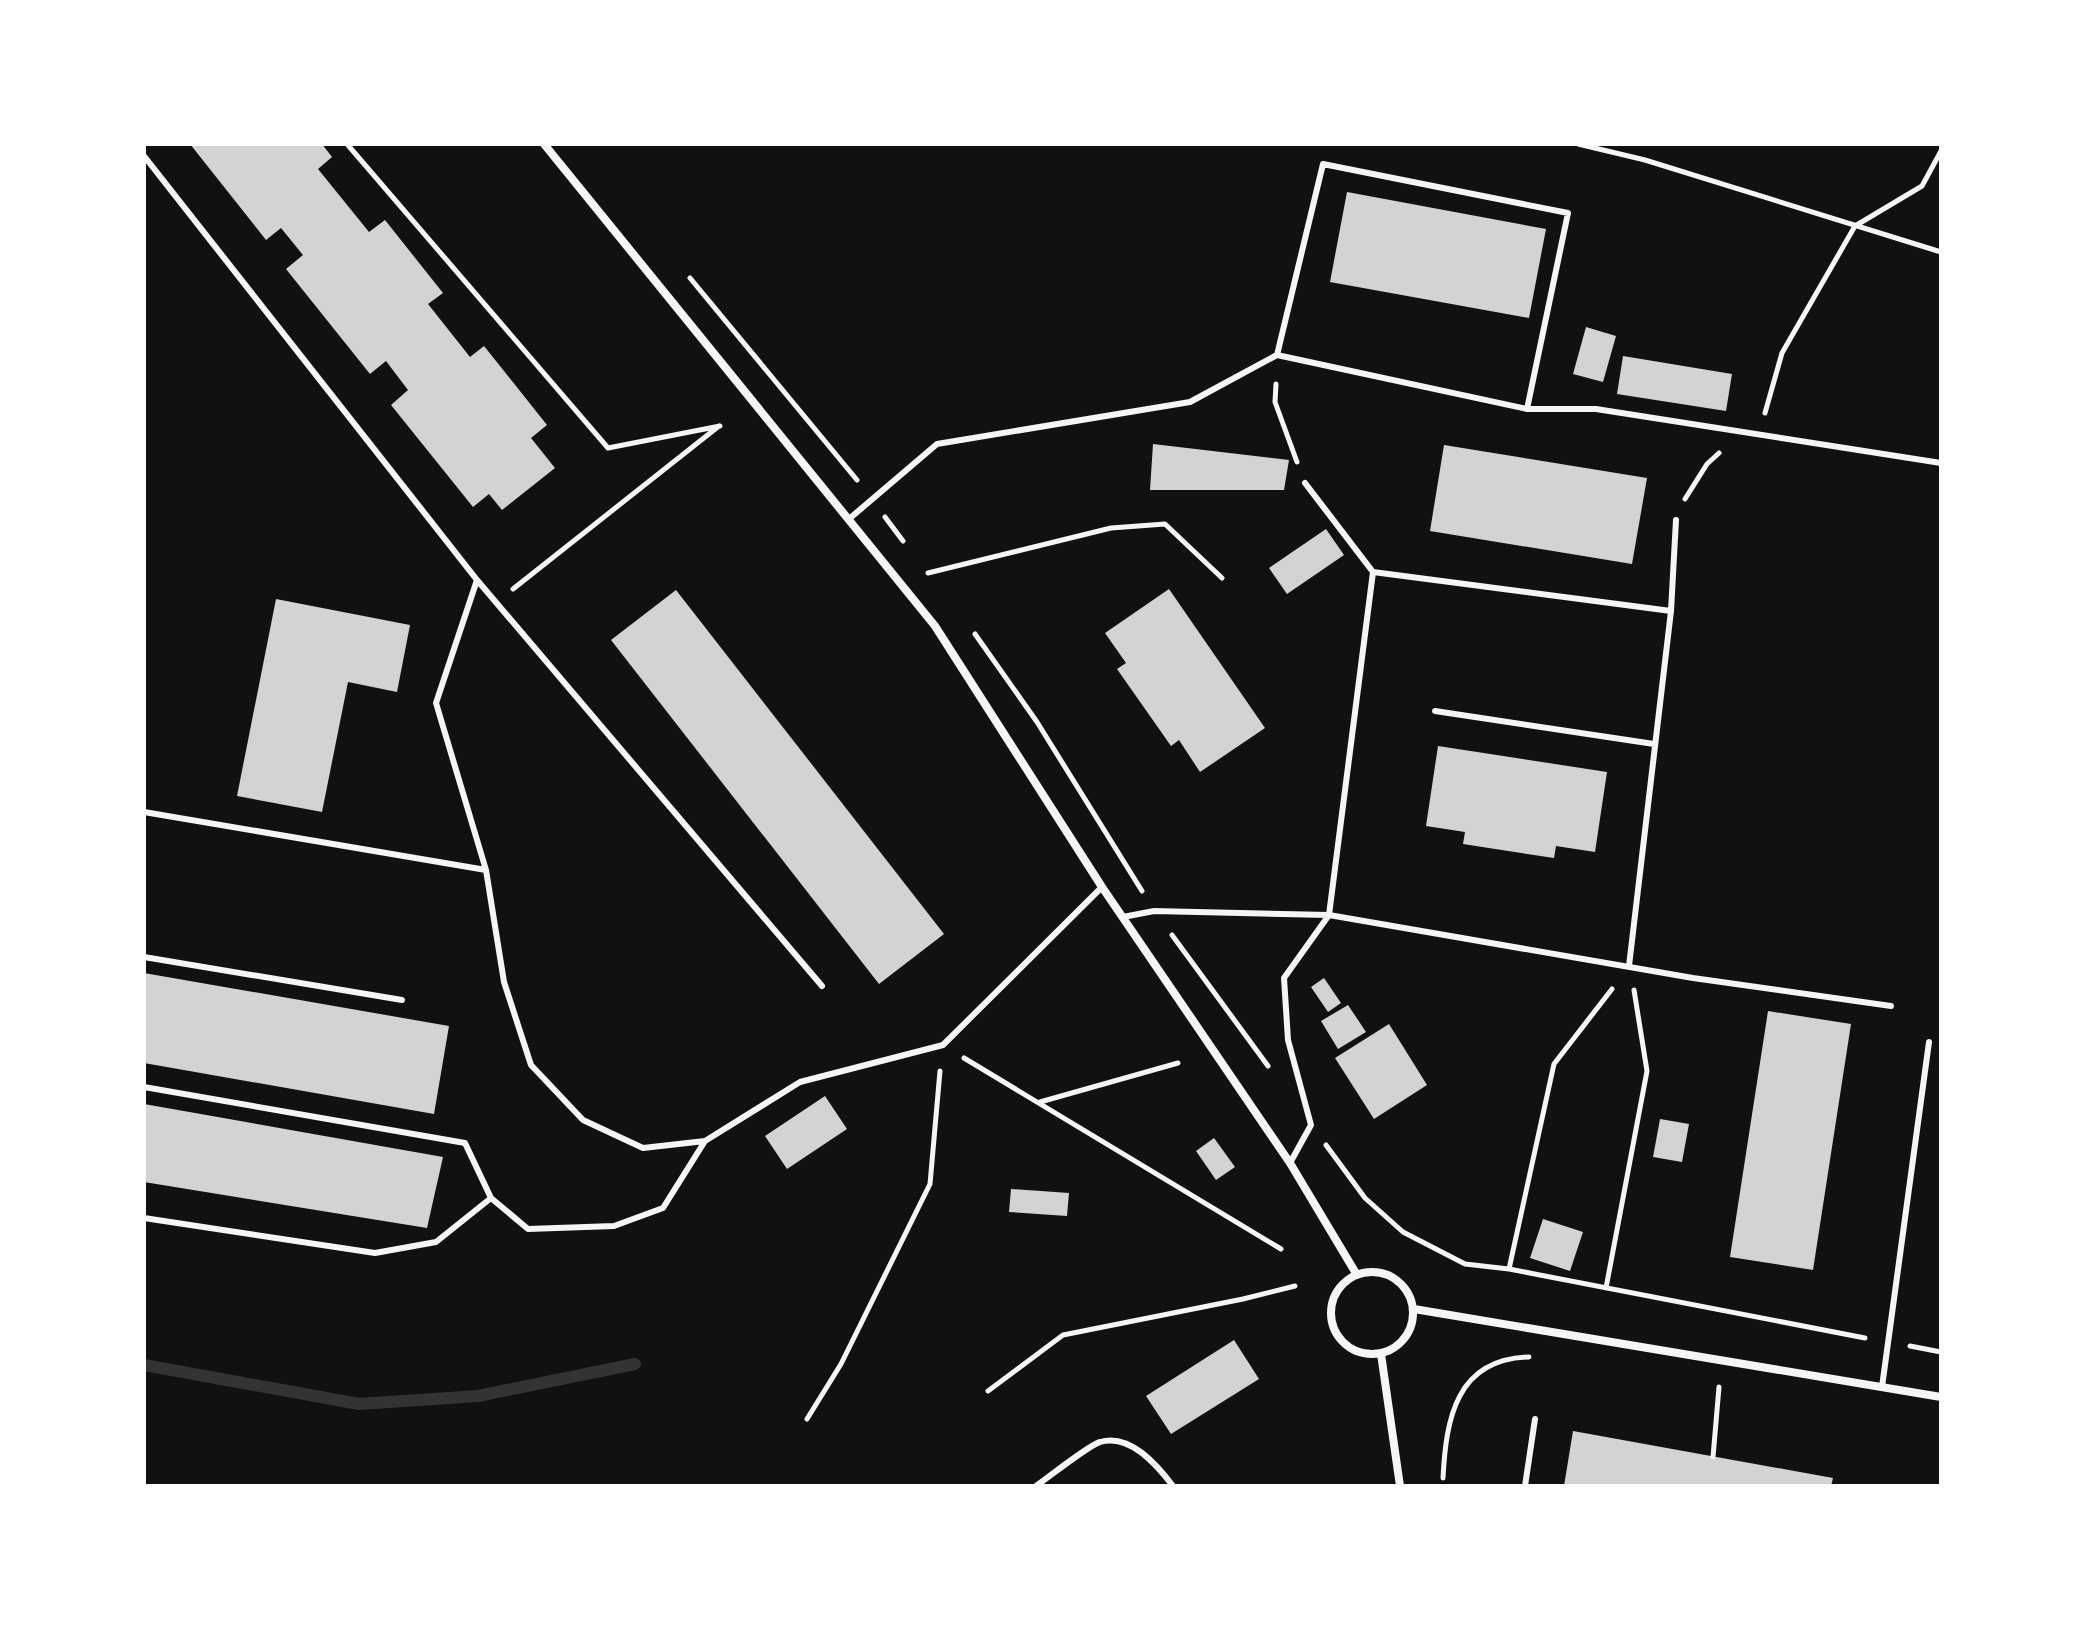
<svg xmlns="http://www.w3.org/2000/svg" width="2085" height="1630" viewBox="0 0 2085 1630" font-family="Bitter,serif">
  <style>
    .lines { fill: none; stroke-linecap: round; stroke-linejoin: round }
    .stream { stroke: #333; stroke-width: 12 }
    .building { fill: #d3d3d3 }
    .path { stroke: #f5f5f5; stroke-width: 5 }
    .service { stroke: #f5f5f5; stroke-width: 6 }
    .minor { stroke: #f5f5f5; stroke-width: 8 }
  </style>
  <rect width="100%" height="100%" fill="#111"/>
  <g class="lines">
    <path class="stream" d="M144 1365 359 1404 478 1396 635 1364"/>
  </g>
  <path class="building" d="M190 144H322L332 157 318 169 369 232 385 220 443 293 428 304 470 357 484 346 547 425 531 438 555 468 502 510 489 494 473 507 391 405 408 390 386 361 370 374 286 269 303 255 281 228 266 240Z
    M1347 192 1546 229 1529 318 1330 282Z
    M1586 327 1616 336 1603 382 1573 374Z
    M1623 356 1732 374 1726 411 1617 394Z
    M1153 444 1289 460 1284 490H1150Z
    M1444 445 1647 478 1632 564 1430 531Z
    M1326 529 1344 555 1287 594 1269 568Z
    M1169 589 1265 728 1200 772 1179 740 1171 746 1117 669 1126 663 1105 633Z
    M676 590 944 934 879 984 611 640Z
    M276 599 410 625 397 692 348 682 322 812 237 796Z
    M1438 746 1607 772 1595 852 1556 846 1554 858 1463 844 1465 832 1426 826Z
    M144 973 449 1026 434 1114 144 1063Z
    M1324 978 1341 1003 1328 1012 1311 987Z
    M1348 1005 1366 1032 1338 1049 1321 1021Z
    M1768 1011 1851 1024 1813 1270 1730 1257Z
    M1389 1024 1427 1085 1374 1119 1335 1058Z
    M825 1096 847 1129 787 1169 765 1136Z
    M144 1104 443 1157 427 1228 144 1182Z
    M1660 1119 1689 1124 1682 1162 1653 1157Z
    M1214 1138 1235 1167 1216 1180 1196 1151Z
    M1011 1189 1069 1193 1067 1216 1009 1212Z
    M1543 1219 1583 1232 1570 1271 1530 1258Z
    M1234 1340 1259 1379 1171 1434 1146 1396Z
    M1573 1431 1833 1478 1831 1486H1564Z"/>
  <g class="lines">
    <path class="path" d="M347 144 608 448 720 426
      M1578 144 1645 160 1941 252
      M690 278 857 480
      M1276 384 1275 402 1297 462
      M1765 413 1782 353 1855 226 1922 186 1941 151
      M1685 499 1707 464 1719 453
      M885 517 903 541
      M928 573 1111 528 1165 524 1222 578
      M513 589 719 426
      M975 634 1037 722 1142 891
      M1172 935 1268 1066
      M964 1058 1281 1249
      M1040 1102 1178 1063
      M1326 1145 1365 1198 1403 1232 1465 1264 1509 1269 1865 1338
      M1509 1269 1554 1064 1612 989
      M1606 1288 1647 1071 1634 990
      M1910 1346 1941 1352
      M988 1391 1063 1335 1243 1299 1295 1286
      M807 1419 841 1364 930 1184 940 1071
      M1713 1457 1719 1387
      M1443 1478C1446 1419 1456 1359 1529 1357"/>
    <path class="service" d="M144 156 477 580 822 986
      M1277 355 1323 164 1568 213 1527 409
      M849 519 937 444 1190 402 1277 355 1527 409H1596L1941 463
      M1373 572 1671 611
      M477 580 436 703 486 870 504 982 531 1065 583 1120 643 1148 705 1141 800 1082 943 1045 1102 887
      M1435 711 1654 744
      M144 812 486 870
      M1123 917 1154 911 1329 915 1373 572 1305 483
      M144 957 402 1000
      M1629 966 1671 611 1676 520
      M144 1087 465 1143 491 1198 528 1229 614 1226 663 1208 705 1141
      M1290 1163 1311 1125 1288 1040 1284 978 1329 915 1693 978 1891 1006
      M144 1218 375 1253 436 1242 491 1198
      M1882 1387 1929 1042
      M1036 1486C1049 1477 1089 1445 1100 1442 1130 1433 1157 1465 1173 1486
      M1525 1486 1535 1419"/>
    <path class="minor" d="M544 144 935 626 1102 887 1290 1163 1357 1275
      M1331 1313a41 41 0 1 1 82 0a41 41 0 1 1-82 0Z
      M1414 1309 1941 1397
      M1381 1354 1400 1486"/>
  </g>
  <rect width="2085" height="1630" fill="none" stroke="#ffffff" stroke-width="292"/>
</svg>
